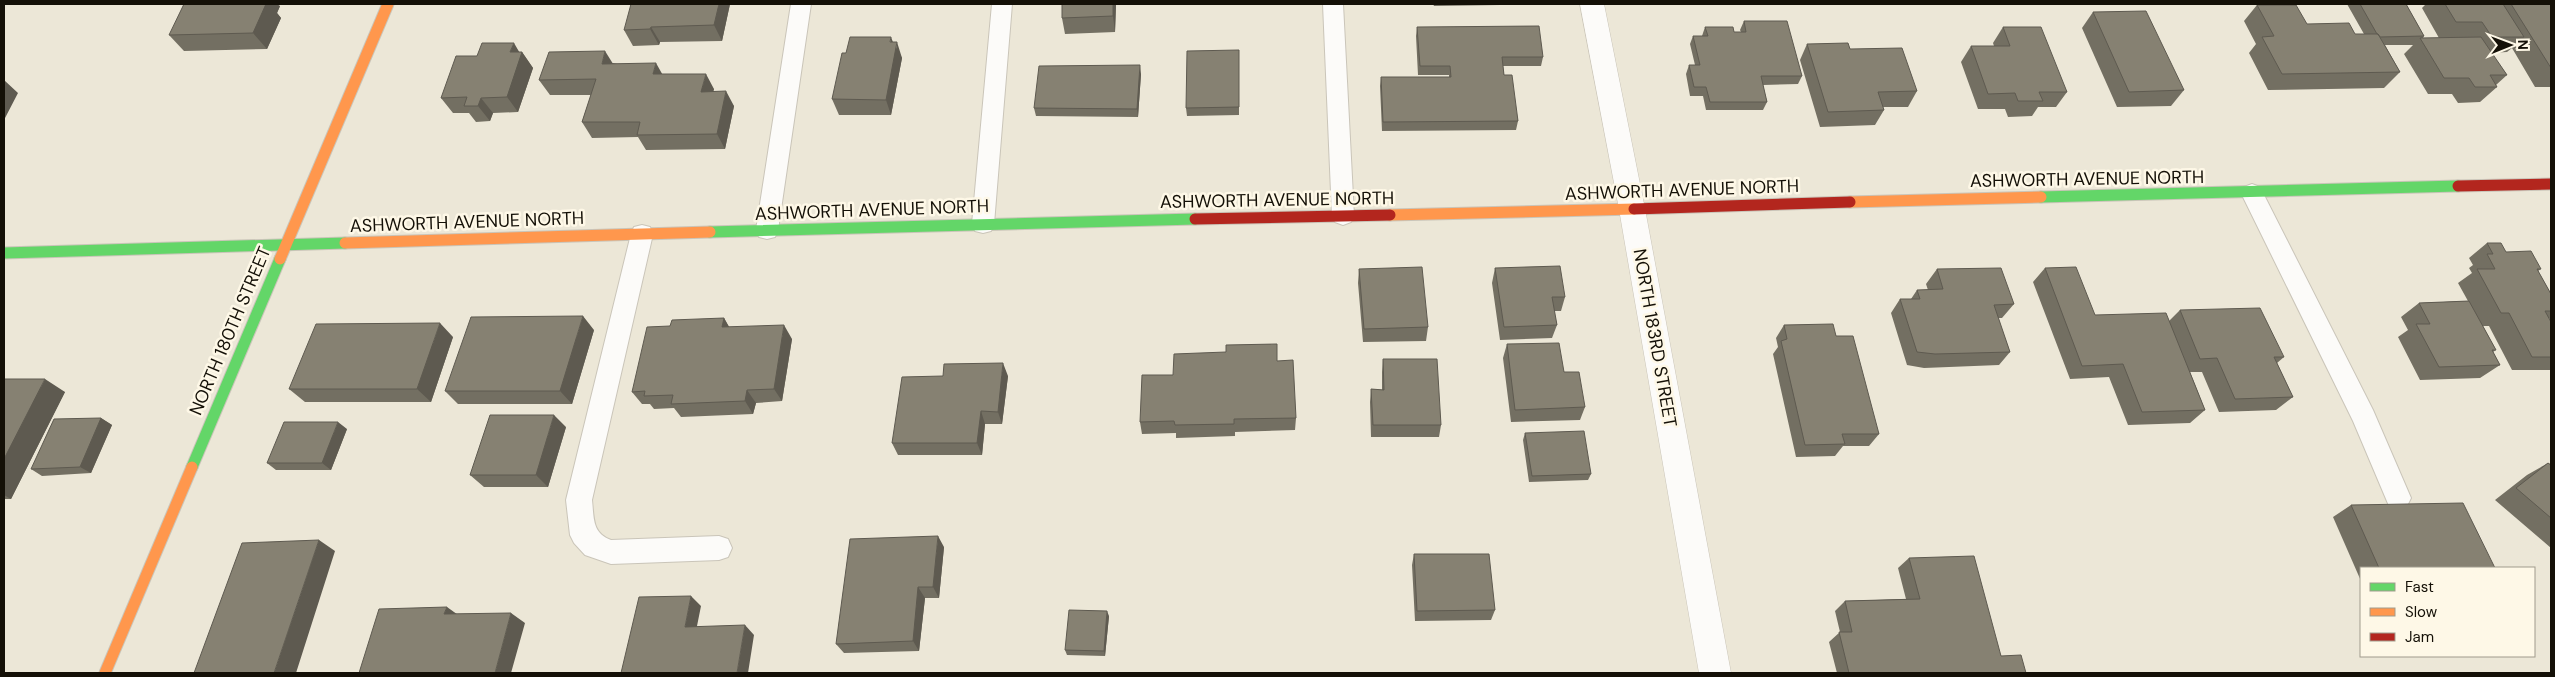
<svg xmlns="http://www.w3.org/2000/svg" width="2555" height="677" viewBox="0 0 2555 677" font-family="'DM Sans',sans-serif">
  <style>
    .lines { fill: none; stroke-linecap: round; stroke-linejoin: round }
    .lane-casing { stroke: #cac5b9; stroke-width: 2 }
    .street-casing { stroke: #cac5b9; stroke-width: 1 }
    .fast-casing { stroke: #cac5b9; stroke-width: 13 }
    .slow-casing { stroke: #cac5b9; stroke-width: 13 }
    .jam-casing { stroke: #cac5b9; stroke-width: 13 }
    .lane { fill: #fcfbf9; fill-rule: evenodd }
    .street { fill: #fcfbf9; fill-rule: evenodd }
    .fast { stroke: #63d668; stroke-width: 11 }
    .slow { stroke: #ff974d; stroke-width: 11 }
    .jam { stroke: #b3261e; stroke-width: 11 }
    .wall { fill: #736f62 }
    .shaded-wall { fill: #5e5a50 }
    .building { fill: #868172; stroke: #5e5a50 }
    .labels { text-anchor: middle; stroke-width: 5; stroke-linejoin: round; paint-order: stroke }
    .street-label { font-size: 18px; fill: #141007; stroke: #fef8e7 }
  </style>
  <rect width="100%" height="100%" fill="#ece7d7"/>
  <g class="lines">
    <g class="lane-casing">
      <path id="lane" d="M791 4H811L778 230 775 237 767 239 759 237 756 230Z
        M992 4H1012L994 224 991 231 983 233 975 231 972 224Z
        M1323 4H1343L1354 216 1351 222 1343 225 1335 222 1332 216Z
        M2252 184 2260 187 2373 410 2411 498 2407 506 2398 510 2389 506 2353 421 2241 193 2244 187Z
        M642 225 650 227 653 234 592 500C594 518 592 533 611 540L719 536 728 539 732 548 728 557 719 560 611 564 585 555 574 543 570 535 566 500 631 234 634 227Z"/>
    </g>
    <g class="street-casing">
      <path id="street" d="M1580 4H1604L1645 209 1731 673H1699L1619 209Z"/>
    </g>
    <g class="fast-casing">
      <path id="fast" d="M2041 197 2458 186
        M710 232 1195 219
        M4 253 345 243
        M192 467 280 259"/>
    </g>
    <g class="slow-casing">
      <path id="slow" d="M1850 202 2041 197
        M1390 215 1634 209
        M345 243 710 232
        M280 259 388 4
        M105 673 192 467"/>
    </g>
    <g class="jam-casing">
      <path id="jam" d="M2458 186 2551 184
        M1634 209 1850 202
        M1195 219 1390 215"/>
    </g>
    <use href="#lane" class="lane"/>
    <use href="#street" class="street"/>
    <use href="#fast" class="fast"/>
    <use href="#slow" class="slow"/>
    <use href="#jam" class="jam"/>
  </g>
  <path class="wall" d="M730 4 722 41 660 42 659 45 633 46 624 30Z
    M1116 4 1115 32 1065 34 1062 18Z
    M1433 4H1500V5L1434 6Z
    M2347 4H2406L2424 36 2423 38H2439L2422 8 2426 4H2551V87H2535L2512 48 2507 52 2491 53 2507 75 2496 85 2497 87 2480 102 2458 103 2452 94H2428L2404 54 2413 45H2385L2400 72 2384 88 2268 90 2249 53 2256 44 2244 21 2257 5 2307 24 2355 34H2364Z
    M280 6 277 13 281 18 267 49 184 51 169 35Z
    M2093 12 2184 90 2171 106 2117 107 2082 28Z
    M1744 21 1802 76 1798 84 1763 85 1767 102 1763 110H1706L1703 96H1690L1686 74 1689 65H1695L1690 44 1693 36H1702L1705 27 1734 32H1741L1740 30Z
    M1417 27 1543 57 1541 66H1503L1504 75 1518 121 1516 130 1382 131 1380 86 1381 77H1449V75H1418L1416 36Z
    M2003 27 2067 92 2056 107H2038L2032 116 2008 117 2005 109H1978L1961 62 1971 46H1994L1993 43Z
    M893 42 902 58 891 115H839L832 99 846 53Z
    M1807 44 1850 49 1917 91 1908 107H1883L1884 110 1875 125 1820 127 1800 60Z
    M1239 50V115L1187 116 1186 108Z
    M520 52H522L533 68 518 112 493 113 490 121 476 122 469 113H453L441 98 477 56Z
    M613 63 662 74 714 89 713 91 734 106 725 149 646 150 638 137 592 138 582 122 591 95H550L539 80Z
    M1141 74 1138 117 1036 116 1034 108Z
    M2487 243 2541 269 2538 271 2551 294V318L2549 319 2551 322V369L2550 370H2512L2489 326H2483L2496 350 2493 352 2500 365 2480 378 2420 380 2398 337 2408 330 2401 317 2419 303 2468 301 2458 283 2472 273 2469 268 2473 265 2469 258Z
    M1495 268 1565 297 1561 311H1554L1557 325 1552 338 1500 340 1492 283Z
    M2045 268 2095 315 2169 321 2180 310 2284 357 2277 363 2293 397 2276 410 2219 412 2202 372H2190L2205 410 2190 423 2128 425 2109 377 2070 379 2033 282Z
    M1359 269 1428 327 1426 341 1363 342 1358 283Z
    M1937 269 2014 304 2002 318H1998L2010 352 1999 365 1924 368 1907 365 1891 313 1900 299H1911L1917 290H1928L1926 284Z
    M724 318 729 327 792 339 782 401 756 403 753 414 681 417 674 408 654 409 650 404H642L632 392 670 326Z
    M1784 325 1836 336 1879 434 1869 446H1843L1835 456 1796 457 1773 354 1778 347 1776 338Z
    M594 330 572 404H458L445 391Z
    M453 337 431 402H305L289 389Z
    M1507 344 1564 372 1585 407 1580 420 1511 422 1503 358Z
    M1383 359 1441 425 1439 437H1371L1370 402 1371 389 1382 390V372Z
    M1277 361 1296 418 1295 430 1235 432V436L1176 438V433L1142 434 1140 422 1173 375Z
    M943 376H1008L1002 424H985L982 455H898L892 443Z
    M4 379 65 392 11 499H4Z
    M101 418 112 425 91 473 42 476 31 469Z
    M566 427 548 487H484L470 475Z
    M347 429 331 470H276L267 463Z
    M1525 433 1591 474 1588 480 1529 482 1523 440Z
    M2548 463 2551 465V548L2495 500 2527 475Z
    M2351 505 2495 568H2361V581L2333 517Z
    M944 547 939 598H925L919 651 844 653 836 644Z
    M1414 554 1495 610 1491 620 1415 621 1412 565Z
    M1909 558 2001 656 2026 673H1837L1829 642 1840 632 1835 611 1845 601 1906 599 1898 568Z
    M1109 616 1105 656 1067 655 1065 650Z"/>
  <path class="shaded-wall" d="M262 4H277L280 6 277 13 281 18 267 49 253 33Z
    M719 4H730L722 41 714 25Z
    M1113 4H1116L1115 32 1113 16Z
    M651 27 660 42 659 45 650 29Z
    M891 37 896 50 897 42 902 58 891 115 886 100Z
    M514 43 521 55 522 52 533 68 518 112 507 97 510 52Z
    M605 51 615 67 602 64Z
    M656 63 665 79 653 74Z
    M1140 65 1141 74 1138 117 1137 109Z
    M706 74 714 89 710 107 701 92Z
    M4 80 18 93 4 120Z
    M726 91 734 106 725 149 717 134Z
    M481 98 493 113 490 121 478 106Z
    M583 316 594 330 572 404 560 391Z
    M724 318 732 332 722 327Z
    M440 323 453 337 431 402 417 389Z
    M784 325 792 339 782 401 774 389Z
    M1003 363 1008 376 1002 424 998 412Z
    M45 379 65 392 11 499 4 495V459Z
    M747 390 756 403 753 414 745 401Z
    M981 411 985 424 982 455 977 443Z
    M554 415 566 427 548 487 536 475Z
    M101 418 112 425 91 473 80 467Z
    M338 422 347 429 331 470 322 463Z
    M938 536 944 547 939 598 933 587Z
    M319 540 335 551 296 673H274Z
    M918 587 925 598 919 651 913 641Z
    M691 596 701 606 695 636 685 627Z
    M447 607 461 617 444 614Z
    M1107 611 1109 616 1105 656 1104 651Z
    M511 613 525 623 511 673H495Z
    M745 625 754 635 748 673H737Z"/>
  <path class="building" d="M184 4H266L253 33 169 35Z
    M631 4H719L714 25 651 27 650 29 624 30Z
    M1062 4H1113V16L1062 18Z
    M2360 4H2406L2424 36 2380 37 2378 34H2377Z
    M2445 4H2503L2524 37H2492L2482 22H2456Z
    M2511 4H2551V68Z
    M2257 5H2296L2307 24 2349 23 2355 34H2378L2400 72 2282 74 2262 37 2274 36Z
    M2146 11 2184 90 2129 92 2093 12Z
    M1744 21H1787L1802 76H1761L1767 102H1710L1706 87H1694L1689 65H1700L1693 36H1708L1705 27H1733L1734 32H1746Z
    M1539 26 1543 57H1502L1504 75H1512L1518 121 1383 122 1381 77H1451L1450 66H1420L1417 27Z
    M2003 27H2041L2067 92H2039L2043 101H2018L2015 93 1988 94 1971 46H2010Z
    M850 37H891L890 42H897L886 100 832 99 842 53H846Z
    M2481 37 2507 75H2490L2497 87H2475L2469 78H2444L2420 38Z
    M482 43H514L510 52H522L507 97 481 98 478 106H464L467 97 441 98 456 56H477Z
    M1848 43 1850 49 1902 48 1917 91 1878 92 1884 110 1828 112 1807 44Z
    M1239 50V107L1186 108 1187 51Z
    M605 51 602 64 656 63 653 74H706L701 92 726 91 717 134 637 135 640 122H582L596 79 539 80 549 52Z
    M1140 65 1137 109 1034 108 1039 66Z
    M2487 243H2501L2506 252 2531 251 2541 269H2537L2551 294V311H2545L2551 322V357H2532L2509 313H2501L2477 269H2495L2487 254H2493Z
    M1560 266 1565 297H1552L1557 325 1504 327 1495 268Z
    M1422 267 1428 327 1364 329 1359 269Z
    M2076 267 2095 315 2166 313 2205 410 2142 412 2123 364 2082 366 2045 268Z
    M2001 268 2014 304 1994 305 2010 352 1935 354 1917 352 1900 299H1920L1917 290 1943 289 1937 269Z
    M2469 301 2496 350H2492L2500 365 2439 367 2416 324H2430L2419 303Z
    M2260 308 2284 357H2274L2293 397 2235 399 2217 358 2200 359 2180 310Z
    M583 316 560 391H445L471 317Z
    M724 318 722 327 784 325 774 389 747 390 745 401 671 404 673 395 644 396 645 391 632 392 647 327 670 326 672 320Z
    M440 323 417 389H289L316 324Z
    M1833 324 1836 336H1853L1879 434H1842L1845 444 1805 445 1781 341 1787 339 1784 325Z
    M1559 343 1564 372H1579L1585 407 1515 410 1507 344Z
    M1277 344V361L1293 360 1296 418 1234 419V424L1175 425 1174 421 1140 422 1142 375H1173L1174 354 1226 352V345Z
    M1383 359H1437L1441 425H1373L1371 389 1384 390Z
    M1003 363 998 412 981 411 977 443H892L902 377 943 376 944 364Z
    M4 379H45L4 459Z
    M490 415H554L536 475H470Z
    M101 418 80 467 31 469 54 419Z
    M284 422H338L322 463H267Z
    M1584 431 1591 474 1532 476 1525 433Z
    M2548 463 2551 465V518L2516 488Z
    M2463 503 2495 568H2379L2351 505Z
    M938 536 933 587H918L913 641 836 644 850 539Z
    M319 540 274 673H194L242 543Z
    M1414 554H1489L1495 610 1417 611Z
    M1974 556 2001 656 2021 655 2026 673H1849L1839 632H1852L1845 601 1920 599 1909 558Z
    M691 596 685 627 745 625 737 673H621L639 597Z
    M447 607 444 614 511 613 495 673H359L379 609Z
    M1069 610 1107 611 1104 651 1065 650Z"/>
  <g class="labels">
    <g class="street-label">
      <text transform="translate(2087 179) rotate(-1)" y="6">ASHWORTH AVENUE NORTH</text>
      <text transform="translate(1682 190) rotate(-2)" y="6">ASHWORTH AVENUE NORTH</text>
      <text transform="translate(1277 200) rotate(-1)" y="6">ASHWORTH AVENUE NORTH</text>
      <text transform="translate(872 210) rotate(-2)" y="6">ASHWORTH AVENUE NORTH</text>
      <text transform="translate(467 222) rotate(-2)" y="6">ASHWORTH AVENUE NORTH</text>
      <text transform="translate(230 331) rotate(-67)" y="6">NORTH 180TH STREET</text>
      <text transform="translate(1655 338) rotate(80)" y="6">NORTH 183RD STREET</text>
    </g>
  </g>
  <rect width="2555" height="677" fill="none" stroke="#141007" stroke-width="10"/>
  <rect x="2360" y="567" width="175" height="90" fill="#fef8e7" stroke="#a09b8d"/>
  <rect x="2370" y="583" width="25" height="8" fill="#63d668" stroke="#a09b8d"/>
  <text x="2405" y="592" font-size="15" fill="#141007">Fast</text>
  <rect x="2370" y="608" width="25" height="8" fill="#ff974d" stroke="#a09b8d"/>
  <text x="2405" y="617" font-size="15" fill="#141007">Slow</text>
  <rect x="2370" y="633" width="25" height="8" fill="#b3261e" stroke="#a09b8d"/>
  <text x="2405" y="642" font-size="15" fill="#141007">Jam</text>
  <g transform="translate(2510 45) rotate(89)" stroke="#fef8e7" stroke-width="4" paint-order="stroke">
  <path d="M0-4L9 19L0 12L-9 19Z" fill="#141007"/>
  <text y="-8" font-size="14" font-weight="bold" text-anchor="middle" fill="#141007">N</text>
  </g>
</svg>
